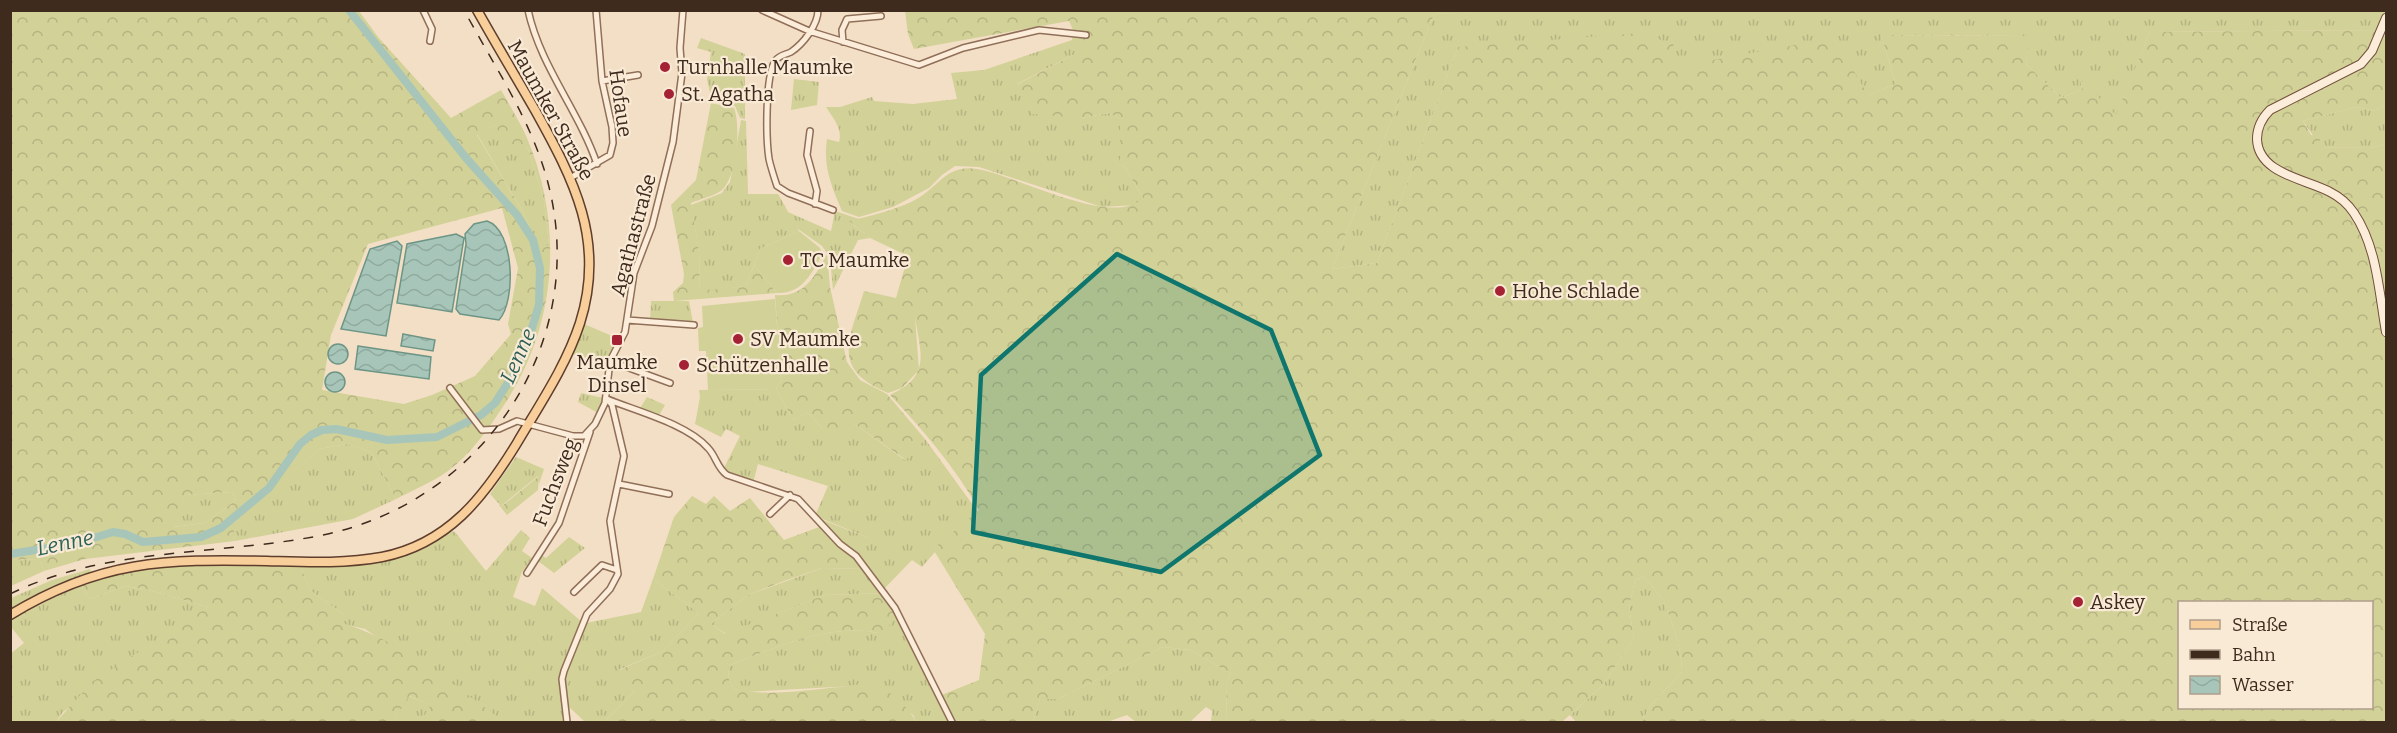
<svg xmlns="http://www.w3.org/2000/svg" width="2397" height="733" viewBox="0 0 2397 733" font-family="Bitter,serif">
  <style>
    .grass { fill: url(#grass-tufts) }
    .forest { fill: url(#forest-crowns); fill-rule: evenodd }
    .pitch { fill: #d2d197 }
    .water { fill: url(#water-waves); stroke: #6d9586; stroke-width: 1.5 }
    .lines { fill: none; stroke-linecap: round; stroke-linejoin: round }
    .river { stroke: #a7c6b9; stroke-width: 8 }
    .minor-casing { stroke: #906f59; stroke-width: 8 }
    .secondary-casing { stroke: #72503c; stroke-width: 10 }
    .primary-casing { stroke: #5e3d2d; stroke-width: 11 }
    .minor { stroke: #fcedda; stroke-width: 5 }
    .secondary { stroke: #fcedda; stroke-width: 8 }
    .primary { stroke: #f8cf9a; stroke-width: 8 }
    .rail { stroke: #3f2a1e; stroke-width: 1.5; stroke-dasharray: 10 10; stroke-linecap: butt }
    .marked { fill: #0f766e; fill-opacity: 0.2; stroke: #0f766e; stroke-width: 4.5; stroke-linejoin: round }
    .poi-dot { fill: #a52235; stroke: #f9ead6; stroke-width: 2 }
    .labels { text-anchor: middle; stroke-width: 4.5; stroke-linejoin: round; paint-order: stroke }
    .poi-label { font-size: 20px; fill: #3f2a1e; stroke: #f9ead6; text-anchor: start }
    .street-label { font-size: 20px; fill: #3f2a1e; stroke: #f9ead6 }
    .water-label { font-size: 21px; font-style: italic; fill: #2c6056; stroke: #f9ead6 }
  </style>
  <defs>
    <pattern id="grass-tufts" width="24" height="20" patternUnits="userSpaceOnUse" patternTransform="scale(1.5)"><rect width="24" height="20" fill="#d2d197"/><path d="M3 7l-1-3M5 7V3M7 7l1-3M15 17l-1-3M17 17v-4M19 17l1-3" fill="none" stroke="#b5b482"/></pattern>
    <pattern id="forest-crowns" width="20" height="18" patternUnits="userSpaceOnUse" patternTransform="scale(1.5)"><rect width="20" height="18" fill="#d2d197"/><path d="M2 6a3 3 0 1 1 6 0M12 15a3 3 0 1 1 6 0" fill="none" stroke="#b5b482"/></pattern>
    <pattern id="water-waves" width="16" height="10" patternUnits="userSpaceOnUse" patternTransform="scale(1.5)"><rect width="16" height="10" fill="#a7c6b9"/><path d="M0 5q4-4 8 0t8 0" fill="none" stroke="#91aa9f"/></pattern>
  </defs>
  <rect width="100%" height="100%" fill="#f3dfc5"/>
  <path class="grass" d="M1520 10 2386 11V30L2150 32 2116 116 2081 82 2082 89 2061 98 2026 64 2028 36 1881 35 1896 84 1868 95 1680 66 1458 47 1377 263 1332 269 1434 14Z
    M1073 35 1088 37 1075 54 1017 84 1081 118 1109 113 1120 119V165L1125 167 1143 198 1137 205 1102 207 979 167 955 166 942 175 929 188 893 207 859 217 842 211C831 186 823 166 827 139L839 142C843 129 833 118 826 107H840L872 97 874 101 913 104 957 99 951 73 984 70 1072 40Z
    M701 38 745 54V119L740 118 735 106 712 102 707 79 711 52 697 48Z
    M794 79 819 82 817 105 791 110Z
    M2386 104V144L2370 148 2321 147 2303 121 2357 107 2374 111Z
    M741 120 746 121 748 194H778L799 231 760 249 746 286 700 292 699 252 691 205 722 193 730 182Z
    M495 125 527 146 544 200 549 245H537L523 212 477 134Z
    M835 211 859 219 850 222 870 238 858 240 833 290 830 257 822 246 798 229 788 212 831 231Z
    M651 301H689L693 323 650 320Z
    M584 324 617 338 604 368 573 354Z
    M776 389 794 421 807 412 822 428 853 423 905 460 925 439 978 512 933 549 935 552 922 567 912 560 883 590 820 519 874 540 815 516 828 486 758 464 753 483 723 470 740 436 726 429 721 437 695 424 700 397 699 390Z
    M581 393 603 398 598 413 578 402Z
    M647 397 665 405 658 417 639 410Z
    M347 444 371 452 396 499 353 519 235 541 232 524 319 449Z
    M516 457 544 469 539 484 538 476 501 506 490 494Z
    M232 492 236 500 205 523 172 527 185 495Z
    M521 530 530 538 522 551 532 558 522 572 513 597 535 606 542 588 582 622 561 675 566 722H497L498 718 365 629 343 624V614L311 591 299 564 378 562 449 531 455 532 486 571Z
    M569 537 585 548 554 573 538 561 541 555 546 558Z
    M39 559 44 571 11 586V560Z
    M822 568 864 569 883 593 825 595 726 634 711 624 748 595Z
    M90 569 91 573 59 585 11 612V598L52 580Z
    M1643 577C1666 594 1682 644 1682 672L1650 706 1642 722H1576L1570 715 1603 685 1634 638 1629 608 1635 580Z
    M653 579 699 613 663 651 618 670 634 692 604 722H585L566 704 564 677 586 623 641 612Z
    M81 586 90 599 125 586 145 589 208 607 63 712 56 722H11L10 654 24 643 11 627V623L53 597Z
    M895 611 906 638 951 722H916L913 715 871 685 745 692 734 689 729 680 728 666C771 649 832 622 878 633Z
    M1163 647 1191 650 1231 674 1227 680 1226 722H1211L1212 711 1206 707 1190 722H1136L1127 715 1107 722H1033L1040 699H1058Z
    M408 696 432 705 420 722H393Z"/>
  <path class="forest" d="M11 11H359L378 37 451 118 501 90C510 106 520 122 527 138 564 226 557 326 504 405 489 428 471 454 448 471 433 482 413 490 396 499L371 452 347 444 319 449 233 524 235 541 85 559 44 571 39 559 11 560ZM495 125 508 150 527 146 544 200 549 245H537L523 212 477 135ZM502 208 518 268 508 324 511 334 475 376 432 395 404 404 322 390 331 335 368 244ZM232 492 236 500 205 523 173 527 185 495Z
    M905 11H1520L1434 14 1332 269 1377 263 1458 47 1641 33 1673 44 1680 66 1834 38 1868 95 1896 84 1881 35 2029 36 2026 64 2061 98 2082 89 2081 80 2116 115 2150 32 2386 30V104L2374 111 2357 107 2303 121 2311 135 2319 136 2321 147 2370 148 2386 144V722H1642L1650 706 1682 672C1682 644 1666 594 1643 577L1635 580 1629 608 1634 638 1603 685 1562 722H1226L1227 680 1231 674 1191 650 1163 647 1058 699H1040L1033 722H953L939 696 979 680 985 634 933 549 979 510C956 468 923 430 890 395 931 376 921 355 915 317L919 370 902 388 888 393C829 369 850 338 864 291L896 298 908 256 870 238 849 221C870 216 891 211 911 202 938 190 944 164 977 169 1016 175 1113 229 1143 198L1125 167 1120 165V119L1109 113 1081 118 1032 114 1016 85 1075 54 1089 33 1073 30 1069 21 914 49 908 34ZM2180 602H2372V708H2180Z
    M711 103 734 108C741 125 737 177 722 190 715 196 700 199 691 203L699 252 700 291 746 286 754 265 777 293 674 301 673 292 683 283 684 274 671 205 696 180Z
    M827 254 830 287 847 362 860 380 887 394 925 439 906 460 853 423 838 438 822 428 807 412 794 421 776 389 781 381 775 295C803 298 815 277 827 254Z
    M539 476 538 490 507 515 499 505 502 506Z
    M692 496 706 504 714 496 730 511 750 498 784 540 822 526 854 556 864 569 822 568 787 580 748 595 711 624 725 634 825 595 883 593 895 611 891 624 878 633C832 622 771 649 728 666L729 680 734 689C767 697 806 690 840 687 850 686 862 683 872 685 890 689 908 706 916 722H604L634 692 617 671 663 651 699 613 653 579 674 517Z
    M187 563 299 564 311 591 343 614 344 624C390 635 459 688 499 718L497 722H420L431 705 409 696 393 722H56L92 682 208 607 145 589 125 586 90 599 81 586 53 597 11 623V619L52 595 135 566Z"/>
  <path class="pitch" d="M799 231 820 248 822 255C811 274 802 294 777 293L754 265 760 249Z
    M775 299 781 381 776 389 708 390 706 351H699L698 328 703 327 702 306Z"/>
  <path class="water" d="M487 221C515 230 516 302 499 320L460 314 456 309 466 244 465 234 474 224Z
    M456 234 464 238 452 312 397 303 407 244Z
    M397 241 402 246 401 252 386 336 341 329 370 249Z
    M403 334 435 340 433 351 401 346Z
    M328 354a10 10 0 1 1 20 0a10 10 0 1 1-20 0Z
    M358 346 431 357 429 379 355 369Z
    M325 382a10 10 0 1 1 20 0a10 10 0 1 1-20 0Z"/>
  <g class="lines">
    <path class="river" d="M10 554 74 544 113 532 125 534 143 542 201 537 221 528 269 488 300 444 311 435 322 430 336 429 387 440 437 437 481 415 495 403 515 372 528 341 539 305 540 268 533 240 517 215 466 158 349 10"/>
    <g class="minor-casing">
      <path id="minor" d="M423 10 432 29 430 41
        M528 10C540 66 579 111 597 164
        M762 10 809 31 919 65 963 48 1039 30 1086 35
        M818 10C818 25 803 44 791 52 785 55 779 55 775 61 765 77 766 139 769 159 771 168 774 177 777 186L788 193 833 210
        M843 42 842 30 847 19 881 16
        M602 81 638 75
        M810 131 807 155 817 191 815 204
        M572 177 610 155 613 143 612 127 602 81 596 10
        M627 320 694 325
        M610 361 670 383
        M450 388 482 430 499 429 517 421 573 436H584L595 424 605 403 610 361 625 332 634 273 652 226 673 142 682 73 680 48 683 10
        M607 399C636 411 687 424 708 448 716 456 717 468 727 475L798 499 840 544 856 556 895 608 952 722
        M619 484 669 494
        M770 514 790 495
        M527 573 559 523 590 432
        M574 592 602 565 617 570
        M567 722 562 679 564 671 587 614 610 589 618 574 610 521 624 456 612 405 608 400"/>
    </g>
    <g class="secondary-casing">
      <path id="secondary" d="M2386 18 2372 51 2361 64 2270 110C2262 118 2257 127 2257 139 2258 174 2306 179 2330 192 2340 197 2348 204 2354 213 2377 247 2379 292 2386 332"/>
    </g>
    <g class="primary-casing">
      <path id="primary" d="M10 615C100 560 165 559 267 561 305 562 344 564 382 557 448 544 484 497 517 443 540 404 566 366 580 323 606 241 574 180 535 110 516 77 496 44 477 10"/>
    </g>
    <use href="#minor" class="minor"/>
    <use href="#secondary" class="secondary"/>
    <use href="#primary" class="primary"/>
    <path class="rail" d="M10 594C108 546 219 556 323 535 483 502 590 343 548 183 532 121 494 66 464 10"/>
  </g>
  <path class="marked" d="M1117 254 1271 330 1320 455 1161 572 973 532 981 375Z"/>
  <g class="poi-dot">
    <circle cx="665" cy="67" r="6"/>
    <circle cx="669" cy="94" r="6"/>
    <circle cx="788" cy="260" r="6"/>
    <circle cx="1500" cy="291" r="6"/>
    <circle cx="738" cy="339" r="6"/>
    <rect x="611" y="334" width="12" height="12" rx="3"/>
    <circle cx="684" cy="365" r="6"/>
    <circle cx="2078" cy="602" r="6"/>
  </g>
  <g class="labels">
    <g class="poi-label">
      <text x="677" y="74">Turnhalle Maumke</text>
      <text x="681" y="101">St. Agatha</text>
      <text x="800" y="267">TC Maumke</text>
      <text x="1512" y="298">Hohe Schlade</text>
      <text x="750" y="346">SV Maumke</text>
      <text x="617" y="369" text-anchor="middle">Maumke<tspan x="617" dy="23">Dinsel</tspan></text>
      <text x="696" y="372">Schützenhalle</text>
      <text x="2090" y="609">Askey</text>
    </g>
    <g class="street-label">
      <text transform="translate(621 103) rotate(82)" y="7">Hofaue</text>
      <text transform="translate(551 110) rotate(61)" y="7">Maumker Straße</text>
      <text transform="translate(633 235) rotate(-75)" y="7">Agathastraße</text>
      <text transform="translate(555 482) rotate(-69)" y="7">Fuchsweg</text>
    </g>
    <g class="water-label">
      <text transform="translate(518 356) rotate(-66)" y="7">Lenne</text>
      <text transform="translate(65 543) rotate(-12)" y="7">Lenne</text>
    </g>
  </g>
  <rect width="2397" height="733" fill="none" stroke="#3f2a1e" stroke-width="24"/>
  <rect x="2178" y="601" width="195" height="108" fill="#f9ead6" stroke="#af9d8c" stroke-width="1.5"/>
  <rect x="2190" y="620" width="30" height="9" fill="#f8cf9a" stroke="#af9d8c" stroke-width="1.5"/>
  <text x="2232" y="631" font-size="18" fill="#3f2a1e">Straße</text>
  <rect x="2190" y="650" width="30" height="9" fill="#3f2a1e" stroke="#af9d8c" stroke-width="1.5"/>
  <text x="2232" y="661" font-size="18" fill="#3f2a1e">Bahn</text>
  <rect x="2190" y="676" width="30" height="18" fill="url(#water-waves)" stroke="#af9d8c" stroke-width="1.5"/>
  <text x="2232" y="691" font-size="18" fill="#3f2a1e">Wasser</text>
</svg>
